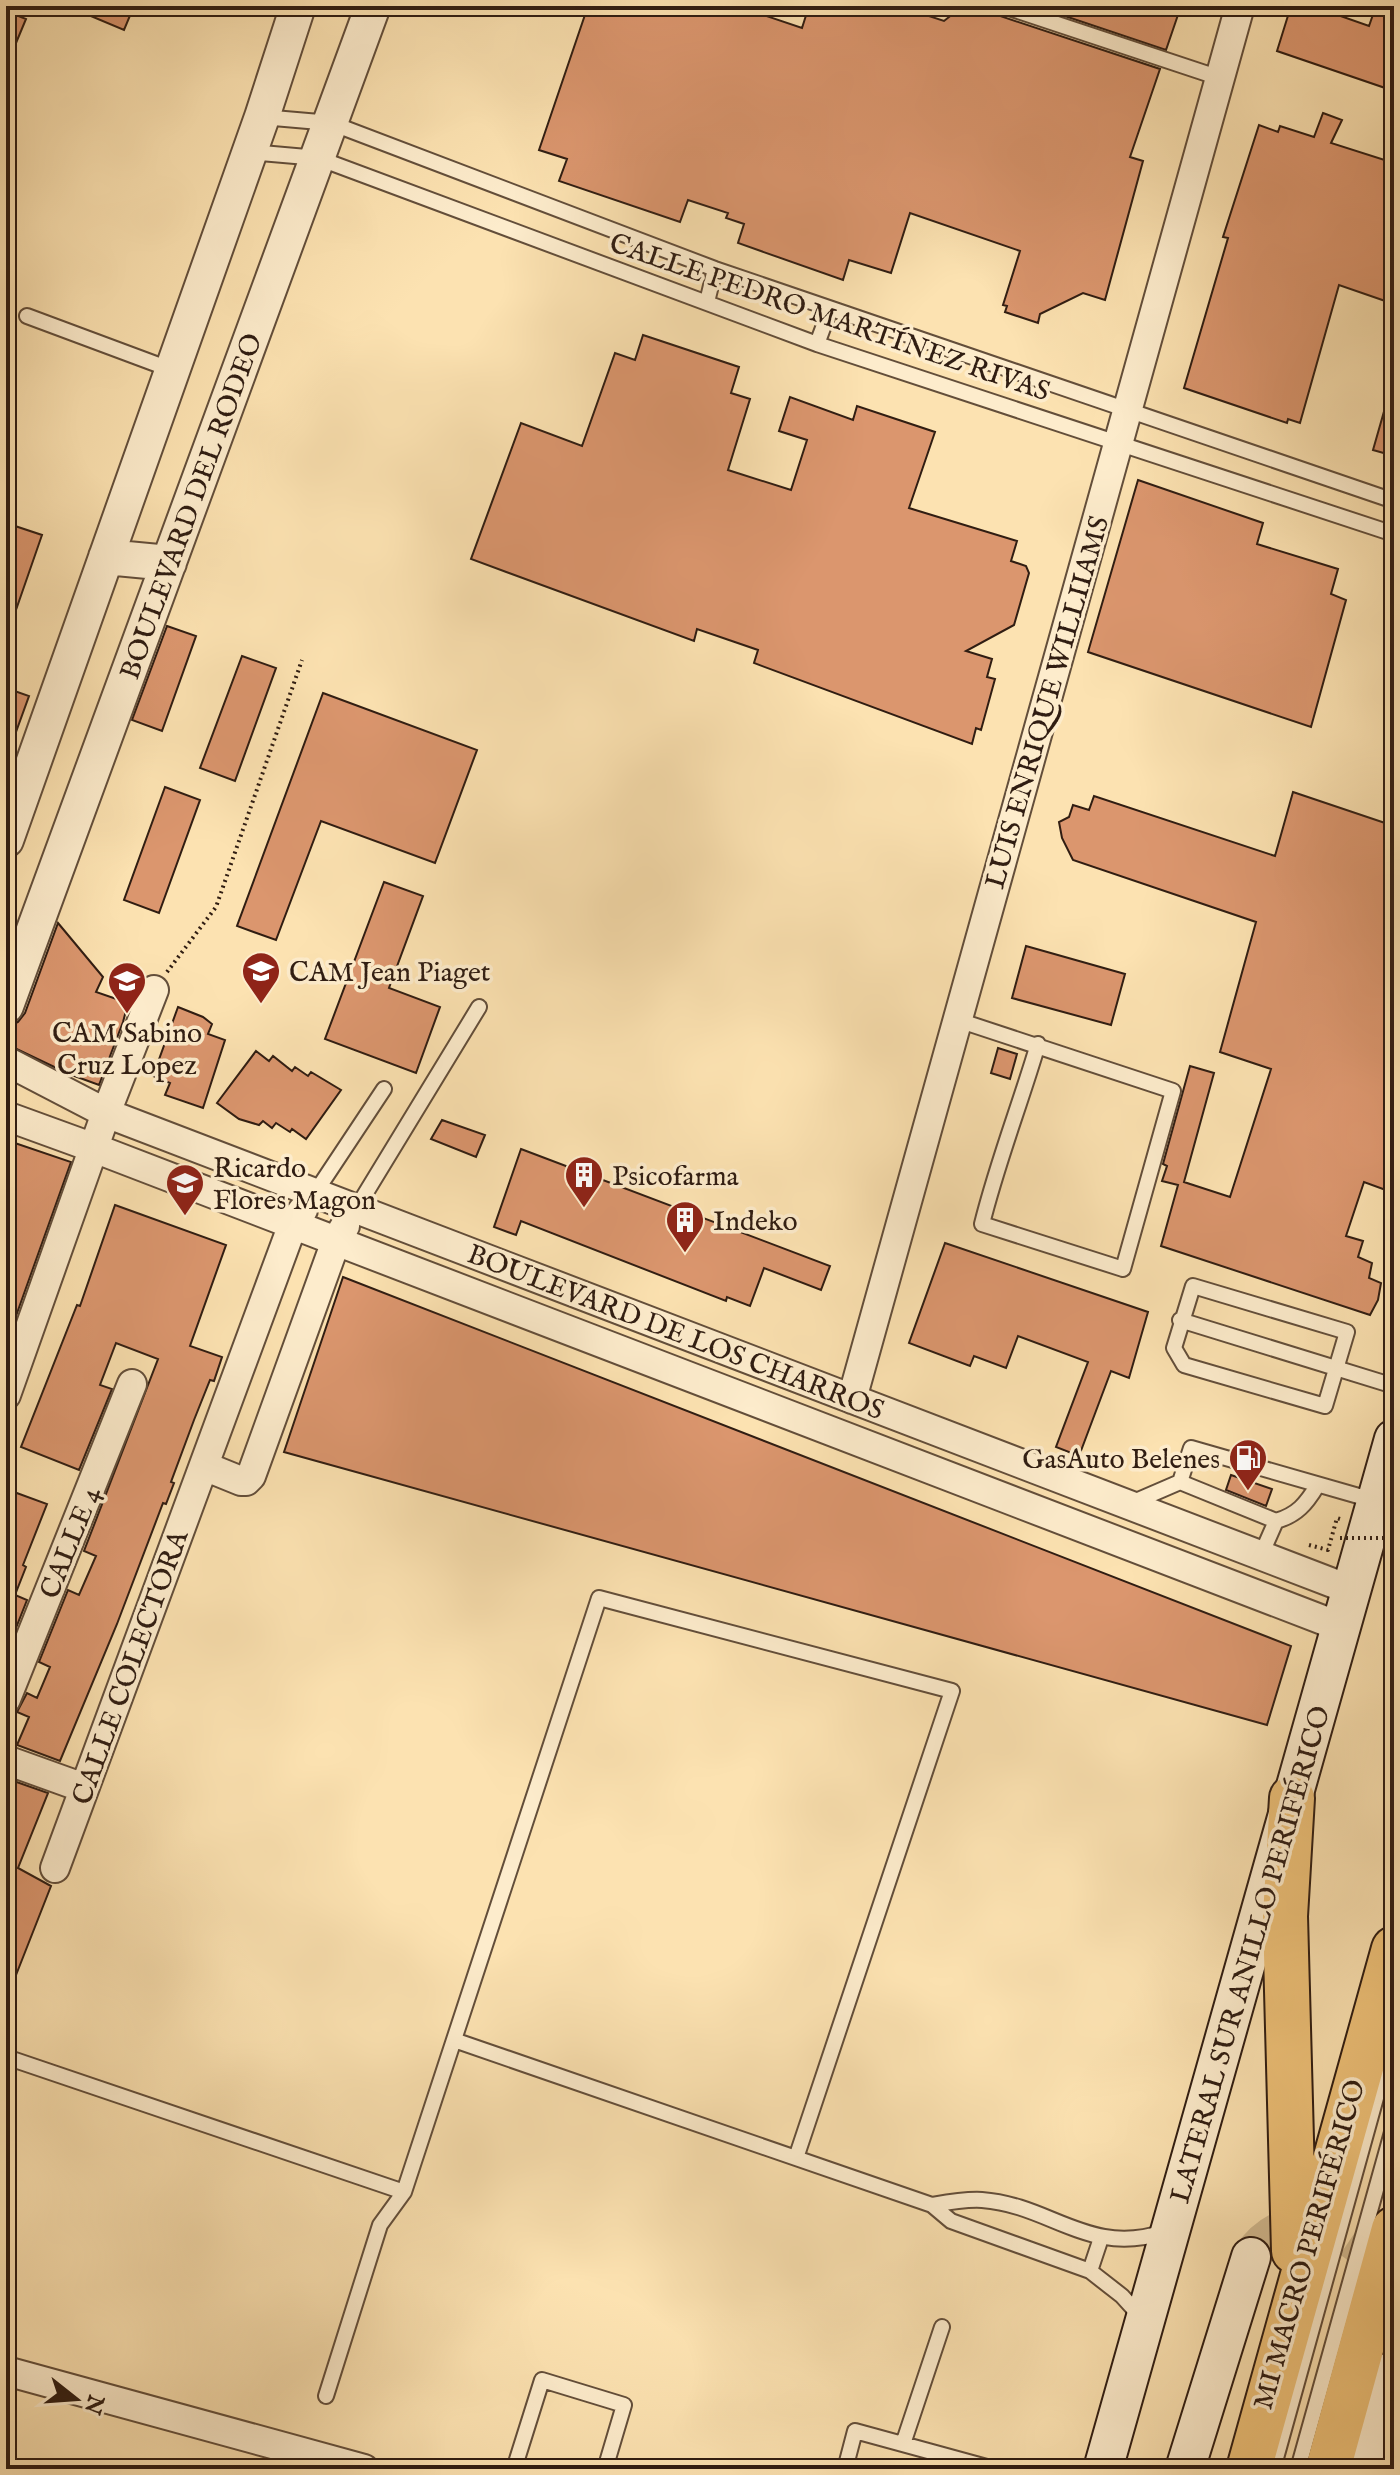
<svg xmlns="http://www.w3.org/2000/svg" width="1400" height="2475" viewBox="0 0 1400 2475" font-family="'IM FELL English',serif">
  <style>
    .building { fill: #db966e; stroke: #301d12; stroke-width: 2 }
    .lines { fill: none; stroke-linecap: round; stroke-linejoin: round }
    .secondary-tunnel { stroke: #d3bb91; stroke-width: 38; stroke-dasharray: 38 19; stroke-linecap: butt }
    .service-casing { stroke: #634e3a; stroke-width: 18 }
    .minor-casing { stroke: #634e3a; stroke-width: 32 }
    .tertiary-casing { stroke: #634e3a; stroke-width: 38 }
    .secondary-casing { stroke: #301d12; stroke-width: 42 }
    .motorway-casing { stroke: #301d12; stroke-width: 48 }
    .path { stroke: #301d12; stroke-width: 4; stroke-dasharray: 2 4; stroke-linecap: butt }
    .service { stroke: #fdeccc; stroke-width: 14 }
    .minor { stroke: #fdeccc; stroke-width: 28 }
    .tertiary { stroke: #fdeccc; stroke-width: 34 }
    .secondary { stroke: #fdeccc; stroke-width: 38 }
    .motorway { stroke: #eec178; stroke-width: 44 }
    .path-bridge { stroke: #301d12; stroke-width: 4; stroke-dasharray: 2 4; stroke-linecap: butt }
    .labels { text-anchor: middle; stroke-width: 7; stroke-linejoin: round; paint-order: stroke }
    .street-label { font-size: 28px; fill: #301d12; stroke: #fdeccc }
    .poi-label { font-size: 28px; fill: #301d12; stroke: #fdeccc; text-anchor: start }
  </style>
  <rect width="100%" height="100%" fill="#fce2b1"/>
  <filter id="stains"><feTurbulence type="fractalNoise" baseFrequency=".0025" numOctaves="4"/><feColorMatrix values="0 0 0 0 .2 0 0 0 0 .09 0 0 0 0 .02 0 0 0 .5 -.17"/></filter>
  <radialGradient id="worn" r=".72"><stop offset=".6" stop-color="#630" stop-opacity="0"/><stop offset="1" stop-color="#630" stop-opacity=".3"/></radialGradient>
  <path class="building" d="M67 6H134L124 30Z
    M588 6H737L802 28 809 6H898L944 21 963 6H993L1000 16 1160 69 1130 157 1143 161 1105 300 1083 293 1040 314 1038 323 1005 312 1007 306 1003 305 1020 251 910 213 891 273 849 260 843 280 738 243 744 224 726 218 728 213 688 200 680 222 559 181 567 159 539 150Z
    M1035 6H1181L1166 50Z
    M1291 6H1312L1369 26 1376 6H1394V91L1277 51Z
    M6 11 26 19 6 67Z
    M1323 113 1342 120 1331 143 1394 163V304L1339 285 1300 423 1288 419 1287 423 1184 388 1228 238 1223 237 1259 125 1278 132 1280 126 1314 137Z
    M643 335 739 367 731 393 750 399 728 470 791 490 807 440 779 431 790 397 853 420 857 406 935 432 909 508 1017 541 1011 561 1026 566 1029 573 1014 625 966 651 992 659 987 677 995 679 981 730 976 728 972 744 754 663 758 650 697 629 694 641 471 559 521 423 582 446 615 353 635 360Z
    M1389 394 1394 395V456L1373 450Z
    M1138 480 1263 523 1257 544 1338 569 1331 594 1346 600 1311 727 1088 652Z
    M6 523 42 535 9 630H6Z
    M167 626 196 636 162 731 132 720Z
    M242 656 276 668 235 781 200 768Z
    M6 688 29 696 8 754H6Z
    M323 693 477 750 435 863 321 821 276 940 237 926Z
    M165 787 200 800 159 913 124 900Z
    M1293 792 1394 826V1193L1364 1182 1346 1236 1363 1241 1358 1257 1372 1263 1369 1278 1381 1283 1378 1300 1370 1315 1161 1246 1178 1185 1162 1181 1167 1166 1163 1164 1190 1066 1214 1073 1184 1182 1230 1197 1271 1069 1220 1052 1256 922 1073 860 1062 838 1059 822 1069 817 1073 805 1089 810 1094 796 1275 856Z
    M384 882 423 896 389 988 440 1007 416 1073 325 1039Z
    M58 923 103 977 96 992 128 1003 123 1022 99 1085 69 1074 6 1044 10 1026 18 1022 25 1013Z
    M1026 946 1125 974 1111 1025 1012 998Z
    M178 1007 203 1017 212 1024 208 1034 225 1040 203 1108 165 1095 170 1083 153 1076Z
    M998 1048 1017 1054 1010 1079 991 1073Z
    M256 1051 269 1061 273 1056 292 1071 295 1067 308 1076 311 1072 341 1090 306 1139 292 1129 290 1132 276 1123 272 1128 263 1121 259 1125 239 1119 217 1103Z
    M442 1120 485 1135 476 1157 431 1139Z
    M6 1140 71 1162 6 1344Z
    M521 1149 830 1266 821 1290 764 1268 750 1306 727 1297 726 1301 521 1221 516 1235 494 1227Z
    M115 1205 226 1245 190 1346 222 1357 214 1381 210 1380 194 1420 171 1482 174 1483 166 1504 163 1503 117 1624 60 1761 17 1745 29 1717 17 1712 27 1693 37 1698 50 1667 39 1662 68 1590 79 1595 96 1556 84 1551 158 1359 116 1343 100 1385 112 1389 79 1470 21 1447 77 1305 80 1306Z
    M945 1243 1148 1312 1129 1378 1111 1371 1079 1456 1056 1447 1088 1362 1018 1336 1006 1368 974 1356 970 1366 909 1343Z
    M343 1277 1291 1646 1267 1725 284 1452Z
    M1231 1475 1272 1489 1266 1506 1226 1490Z
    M14 1492 47 1504 23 1565 26 1567 15 1595 27 1600 8 1648 6 1647V1500L10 1501Z
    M8 1779 48 1793 18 1868 51 1886 7 1998Z"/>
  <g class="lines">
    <path class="secondary-tunnel" d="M1251 2257C1289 2200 1361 2225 1385 2280
      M1387 2373 1394 2342"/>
    <g class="service-casing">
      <path id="service" d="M1003 6 1220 78
        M262 117 331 123 715 269 1394 501
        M250 152 318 158 817 344 1394 534
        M707 302 715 269
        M27 316 172 370
        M817 344 830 309
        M958 1020 1173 1091 1123 1269 982 1224C997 1163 1020 1105 1038 1044
        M315 1193 384 1089
        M356 1209 479 1007
        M1193 1286 1347 1332 1325 1406 1184 1365 1174 1348Z
        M1180 1320 1394 1386
        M1317 1486C1306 1504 1297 1515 1276 1521L1180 1482 1191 1448 1376 1501
        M1129 1504 1180 1482
        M1261 1555 1276 1521
        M454 2040 932 2205 951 2221 1090 2271 1122 2296 1141 2317
        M6 2057 404 2192
        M932 2205C949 2202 965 2199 982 2200 1051 2205 1089 2257 1164 2232
        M1090 2271 1101 2238
        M326 2396 380 2225 404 2192 599 1598 952 1691 796 2158
        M903 2444 942 2327
        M514 2469 542 2380 624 2405 605 2469
        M845 2469 855 2431 994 2469
        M1273 2469 1394 2033
        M1298 2469 1394 2125"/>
    </g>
    <g class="minor-casing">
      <path id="minor" d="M6 1061 106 1113 1351 1590
        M6 1116 94 1148 1341 1627
        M6 1395 106 1113 154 990
        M852 1399 1240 6
        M204 1466 241 1481H246L251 1476 336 1241 345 1226
        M6 1699 132 1384
        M6 1760 84 1788
        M55 1868 293 1224 303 1210
        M6 2371 364 2469"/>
    </g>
    <g class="tertiary-casing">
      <path id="tertiary" d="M106 557 169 563
        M6 840 262 117 298 6
        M6 1006 373 6"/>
    </g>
    <g class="secondary-casing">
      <path id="secondary" d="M1103 2469 1394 1439
        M1185 2469 1251 2257
        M1360 2469 1387 2373"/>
    </g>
    <g class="motorway-casing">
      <path id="motorway" d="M1292 1798 1285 1916 1294 2251
        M1249 2469 1394 1949
        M1328 2469 1394 2229"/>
    </g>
    <path class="path" d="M167 972 216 907 302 660
      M1309 1545 1328 1550 1337 1518 1340 1519"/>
    <use href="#service" class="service"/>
    <use href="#minor" class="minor"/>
    <use href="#tertiary" class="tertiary"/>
    <use href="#secondary" class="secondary"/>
    <use href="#motorway" class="motorway"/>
    <path class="path-bridge" d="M1340 1538H1394"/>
  </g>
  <defs>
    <g id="school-pin" transform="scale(2)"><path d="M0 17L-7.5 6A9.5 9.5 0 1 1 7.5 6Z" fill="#8f2418" stroke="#fdeccc"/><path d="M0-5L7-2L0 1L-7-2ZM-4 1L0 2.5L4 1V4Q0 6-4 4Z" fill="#fff"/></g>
    <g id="building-pin" transform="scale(2)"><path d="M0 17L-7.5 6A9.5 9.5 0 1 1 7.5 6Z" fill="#8f2418" stroke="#fdeccc"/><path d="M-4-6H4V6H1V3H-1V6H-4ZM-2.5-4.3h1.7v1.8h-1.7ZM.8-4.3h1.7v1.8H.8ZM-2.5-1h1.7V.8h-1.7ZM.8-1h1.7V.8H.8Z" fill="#fff"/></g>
    <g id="fuel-pin" transform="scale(2)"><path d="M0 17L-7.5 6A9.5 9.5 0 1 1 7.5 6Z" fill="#8f2418" stroke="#fdeccc"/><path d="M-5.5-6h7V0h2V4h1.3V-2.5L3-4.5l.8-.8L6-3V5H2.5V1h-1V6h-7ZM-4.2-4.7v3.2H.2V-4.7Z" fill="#fff"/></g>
  </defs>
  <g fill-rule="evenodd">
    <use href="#school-pin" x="261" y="971"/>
    <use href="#school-pin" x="127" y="981"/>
    <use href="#building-pin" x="584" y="1175"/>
    <use href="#school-pin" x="185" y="1183"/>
    <use href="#building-pin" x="685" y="1220"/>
    <use href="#fuel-pin" x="1248" y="1458"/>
  </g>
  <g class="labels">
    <g class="street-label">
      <text transform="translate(830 316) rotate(19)" y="10">CALLE PEDRO MARTÍNEZ RIVAS</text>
      <text transform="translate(190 506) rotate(-70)" y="10">BOULEVARD DEL RODEO</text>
      <text transform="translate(1046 702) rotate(-74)" y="10">LUIS ENRIQUE WILLIIAMS</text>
      <text transform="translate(676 1331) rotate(21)" y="10">BOULEVARD DE LOS CHARROS</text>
      <text transform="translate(69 1542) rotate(-68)" y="10">CALLE 4</text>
      <text transform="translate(129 1667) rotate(-70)" y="10">CALLE COLECTORA</text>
      <text transform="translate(1249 1954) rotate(-74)" y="10">LATERAL SUR ANILLO PERIFÉRICO</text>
      <text transform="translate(1308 2244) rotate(-74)" y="10">MI MACRO PERIFÉRICO</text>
    </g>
    <g class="poi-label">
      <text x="289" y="981">CAM Jean Piaget</text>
      <text x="127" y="1042" text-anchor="middle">CAM Sabino<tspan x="127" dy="32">Cruz Lopez</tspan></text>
      <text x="213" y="1177">Ricardo<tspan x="213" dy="32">Flores Magon</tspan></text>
      <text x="612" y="1185">Psicofarma</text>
      <text x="713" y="1230">Indeko</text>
      <text x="1220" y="1468" text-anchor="end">GasAuto Belenes</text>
    </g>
  </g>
  <rect width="1400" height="2475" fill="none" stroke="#fce2b1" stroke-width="32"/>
  <rect x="8" y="8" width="1384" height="2459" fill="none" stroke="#301d12" stroke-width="4"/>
  <rect x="16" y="16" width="1368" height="2443" fill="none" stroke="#301d12" stroke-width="2"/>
  <g transform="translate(76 2399) rotate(107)" stroke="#fdeccc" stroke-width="6" paint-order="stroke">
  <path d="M0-6L14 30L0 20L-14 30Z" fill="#301d12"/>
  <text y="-12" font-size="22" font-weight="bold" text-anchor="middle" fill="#301d12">N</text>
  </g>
  <rect width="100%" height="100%" filter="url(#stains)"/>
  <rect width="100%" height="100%" fill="url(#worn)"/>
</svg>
